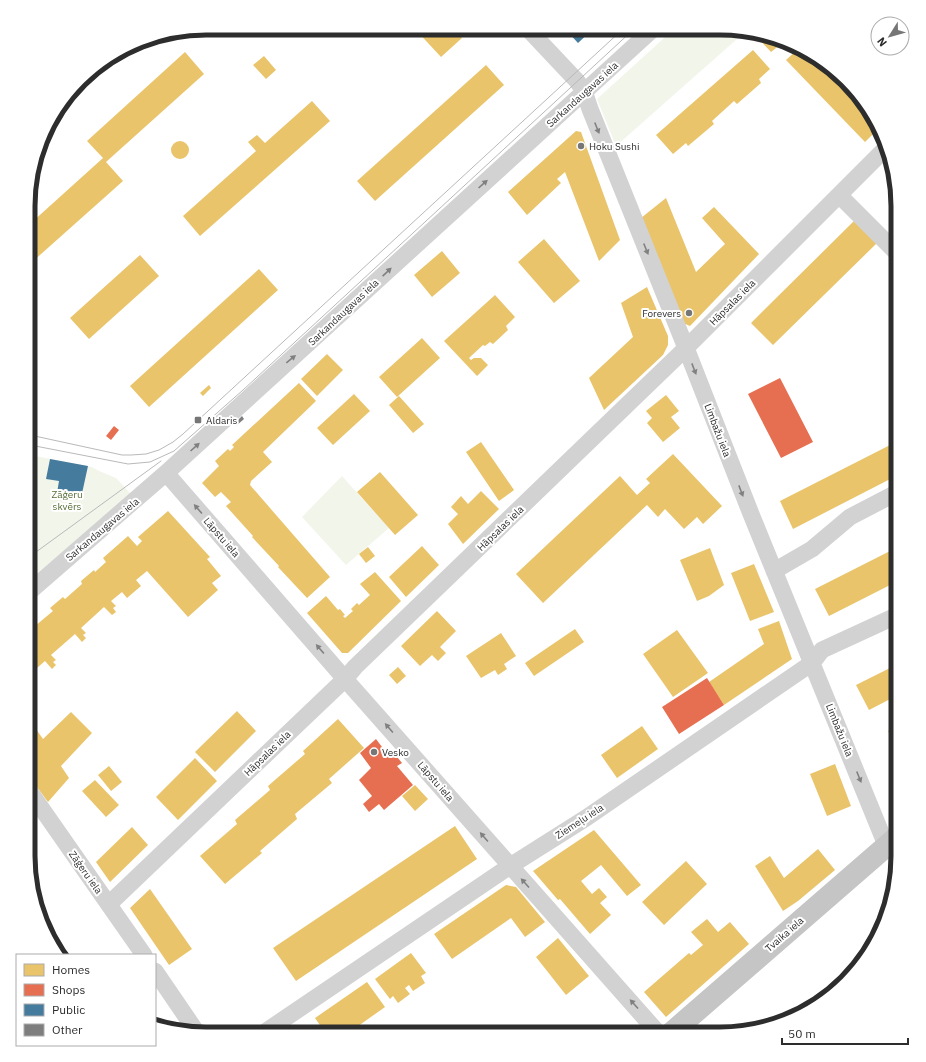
<svg xmlns="http://www.w3.org/2000/svg" width="926" height="1062" viewBox="0 0 926 1062" font-family="'IBM Plex Sans',sans-serif">
  <style>
    .green { fill: #f1f5ea }
    .homes { fill: #e9c46a }
    .shops { fill: #e76f51 }
    .public { fill: #457b9d }
    .building { fill: #7e7e7e }
    .lines { fill: none; stroke-linecap: round; stroke-linejoin: round }
    .minor { stroke: #d2d2d2; stroke-width: 17 }
    .primary { stroke: #c5c5c5; stroke-width: 22 }
    .tram { stroke: #b9b9b9; stroke-width: 1 }
    .oneway { fill: #808080 }
    .poi-dot { fill: #767676; stroke: #fff; stroke-width: 1.5 }
    .labels { text-anchor: middle; stroke-width: 4; stroke-linejoin: round; paint-order: stroke }
    .street-label { font-size: 10px; fill: #2d2d2d; stroke: #fff }
    .poi-label { font-size: 10px; fill: #2d2d2d; stroke: #fff; text-anchor: start }
    .park-label { font-size: 10px; fill: #576d37; stroke: #fff }
    .rim { fill: none; stroke: #2d2d2d; stroke-width: 5 }
  </style>
  <rect width="100%" height="100%" fill="#fff"/>
  <path class="green" d="M674 29 743 30 746 31 616 146 597 99Z
    M30 455 92 467 99 471 116 478 131 494 29 580Z
    M342 476 389 528 346 565 302 517Z"/>
  <path class="homes" d="M213 28H224L218 34Z
    M415 29H454L462 38 441 57Z
    M754 34 762 37 781 44 771 52Z
    M753 50 770 69 759 79 761 83 737 104 734 101 712 121 714 124 688 146 686 143 673 154 656 135Z
    M797 50 819 58 874 117 879 128 865 142 786 60Z
    M185 52 204 74 106 162 123 181 31 263V223L103 158 87 141Z
    M264 56 276 70 266 79 253 65Z
    M486 65 504 85 375 201 357 181Z
    M312 101 330 121 200 236 183 216 256 151 248 142 257 135 265 143Z
    M576 131 581 132 620 240 599 261 565 172 557 179 561 183 527 215 508 192Z
    M171 150a9 9 0 1 1 18 0a9 9 0 1 1-18 0Z
    M666 198 696 272 725 244 702 218 714 207 759 254 690 326 683 323 641 218Z
    M855 220 877 243 773 345 751 323Z
    M544 239 580 281 554 303 518 262Z
    M442 251 460 273 432 297 414 275Z
    M140 255 159 276 89 339 70 318Z
    M259 269 278 290 149 407 130 386Z
    M647 287 668 336V345L663 355 604 410 589 378 633 337 621 303Z
    M495 295 515 317 506 326 508 330 493 344 490 342 485 346 483 345 469 358 471 360 474 358H481L488 365 477 376 444 341Z
    M422 338 440 358 397 397 379 377Z
    M327 354 343 370 317 396 301 379Z
    M299 383 316 401 263 452 272 462 251 481 250 485 330 577 307 598 278 567 279 566 252 537 253 536 226 506 231 502 221 492 215 497 202 483 219 466 215 461 228 449 230 451 234 447 232 445Z
    M209 385 211 388 203 396 200 393Z
    M354 394 370 411 333 445 317 428Z
    M666 395 679 411 671 417 680 428 663 442 647 423 652 418 646 411Z
    M399 396 424 424 413 433 389 405Z
    M898 441V475L793 529 780 501Z
    M481 442 514 490 499 501 466 452Z
    M673 454 722 506 703 524 697 517 684 529 665 509 658 517 647 505 543 603 516 574 620 476 637 495 650 483 646 479Z
    M380 472 418 515 395 535 357 492Z
    M481 491 499 509 463 544 448 524 458 514 451 507 461 496 468 504Z
    M168 511 210 557 207 559 221 576 212 583 218 590 188 617 147 571 136 580 141 586 127 598 122 592 111 601 116 606 113 608 116 612 112 615 104 607 81 628 86 633 83 635 86 638 82 642 75 634 51 655 56 660 53 662 56 665 52 669 45 661 29 675V628L33 624 35 626 53 611 50 608 63 597 65 599 82 584 81 581 94 570 95 572 106 562 103 558 128 536 137 546 142 541 138 537Z
    M422 546 439 565 406 597 389 577Z
    M368 547 375 556 366 563 359 554Z
    M898 547V581L829 616 815 589Z
    M710 548 724 585 709 596 697 601 680 560Z
    M754 564 774 612 750 621 731 573Z
    M375 572 401 601 348 653H342L307 613 326 596 338 610 340 609 345 615 343 616 345 618 353 611 351 609 357 603 359 605 370 595 360 584Z
    M437 611 456 631 440 647 446 653 438 661 432 655 420 666 401 646Z
    M779 621 792 659 724 705 709 682 764 644 758 629Z
    M575 629 584 642 534 676 525 663Z
    M677 630 708 673 673 697 643 654Z
    M501 633 516 656 504 664 507 669 498 675 495 670 481 678 466 656Z
    M898 664V695L869 710 856 685Z
    M398 667 406 676 397 684 389 675Z
    M237 711 256 731 215 772 195 752Z
    M71 712 92 733 61 766 69 778 48 802 28 775 29 719 43 739Z
    M338 719 364 748 329 779 332 783 295 814 297 819 260 851 262 853 225 884 200 856 237 824 235 820 270 790 268 786 305 754 303 751Z
    M642 726 658 749 617 778 601 755Z
    M898 726V749L888 731Z
    M195 758 217 781 178 820 156 797Z
    M835 764 851 806 827 816 810 774Z
    M109 766 122 782 111 791 98 775Z
    M95 780 119 805 106 817 82 791Z
    M415 785 428 799 415 811 402 796Z
    M455 826 477 859 296 981 273 948Z
    M132 827 148 845 110 882 96 862Z
    M594 830 641 885 627 896 601 865 581 881 592 894 599 888 607 897 600 903 611 915 590 934 560 899 558 900 533 871Z
    M818 849 835 870 798 901 783 911 755 866 770 856 784 878Z
    M686 861 707 884 664 925 642 902Z
    M506 885 516 887 545 922 525 937 511 918 452 959 434 934Z
    M150 889 192 949 169 965 130 908Z
    M707 919 718 932 730 922 749 944 666 1017 644 992 689 953 691 955 703 945 691 932Z
    M558 938 589 976 566 995 536 957Z
    M411 953 426 973 421 976 425 983 413 991 409 985 405 988 410 994 398 1003 393 996 390 999 375 979Z
    M367 982 385 1007 347 1034H326L315 1018Z
    M458 1026 463 1034H443Z
    M301 1028 305 1034H293Z"/>
  <path class="shops" d="M780 378 813 442 781 458 748 394Z
    M114 426 119 430 111 440 106 436Z
    M707 678 724 705 679 734 662 707Z
    M376 739 388 755 393 752 402 763 397 766 413 785 384 810 379 804 369 812 363 804 372 796 359 780 371 768 360 753Z"/>
  <path class="public" d="M565 29H593L578 43Z
    M50 459 88 466 81 498 57 493 59 481 46 479Z"/>
  <path class="building" d="M242 416 244 419 236 426 234 424Z"/>
  <g class="lines">
    <path class="minor" d="M528 29 577 81 584 91 590 109 686 348 751 514 886 845
      M839 195 898 254
      M166 473 345 679 659 1034
      M774 571 812 549 850 517 898 492
      M29 592 166 473 653 29
      M28 789 144 955
      M109 904 345 679 355 667 686 348 887 147
      M155 971 198 1034
      M262 1034 510 866 586 818 812 663 822 650 898 615"/>
    <path class="primary" d="M670 1034 898 836"/>
    <path class="tram" d="M30 435 122 455H131L146 454 159 450 173 442 183 434 623 29
      M30 445 128 464 150 462 174 451 243 390 634 29
      M29 556 36 552 161 461"/>
  </g>
  <defs><path id="oneway-solid" d="M-6-.8H1V-3.2L6.5 0L1 3.2V.8H-6Z"/></defs>
  <g class="oneway">
    <use href="#oneway-solid" transform="translate(597 128) rotate(68)"/>
    <use href="#oneway-solid" transform="translate(483 184) rotate(-42)"/>
    <use href="#oneway-solid" transform="translate(646 249) rotate(68)"/>
    <use href="#oneway-solid" transform="translate(387 272) rotate(-43)"/>
    <use href="#oneway-solid" transform="translate(291 359) rotate(-39)"/>
    <use href="#oneway-solid" transform="translate(694 369) rotate(69)"/>
    <use href="#oneway-solid" transform="translate(195 447) rotate(-42)"/>
    <use href="#oneway-solid" transform="translate(741 491) rotate(69)"/>
    <use href="#oneway-solid" transform="translate(198 509) rotate(-131)"/>
    <use href="#oneway-solid" transform="translate(320 649) rotate(-131)"/>
    <use href="#oneway-solid" transform="translate(389 728) rotate(-131)"/>
    <use href="#oneway-solid" transform="translate(859 777) rotate(68)"/>
    <use href="#oneway-solid" transform="translate(484 837) rotate(-131)"/>
    <use href="#oneway-solid" transform="translate(525 883) rotate(-132)"/>
    <use href="#oneway-solid" transform="translate(634 1004) rotate(-132)"/>
  </g>
  <g class="poi-dot">
    <circle cx="581" cy="146" r="4"/>
    <circle cx="689" cy="313" r="4"/>
    <rect x="194" y="416" width="8" height="8" rx="2"/>
    <circle cx="374" cy="752" r="4"/>
  </g>
  <g class="labels">
    <g class="street-label">
      <text transform="translate(582 94) rotate(-42)" y="4">Sarkandaugavas iela</text>
      <text transform="translate(732 302) rotate(-45)" y="4">Hāpsalas iela</text>
      <text transform="translate(343 312) rotate(-43)" y="4">Sarkandaugavas iela</text>
      <text transform="translate(718 430) rotate(69)" y="4">Limbažu iela</text>
      <text transform="translate(500 528) rotate(-44)" y="4">Hāpsalas iela</text>
      <text transform="translate(102 529) rotate(-40)" y="4">Sarkandaugavas iela</text>
      <text transform="translate(222 537) rotate(49)" y="4">Lāpstu iela</text>
      <text transform="translate(840 730) rotate(68)" y="4">Limbažu iela</text>
      <text transform="translate(267 753) rotate(-44)" y="4">Hāpsalas iela</text>
      <text transform="translate(436 781) rotate(49)" y="4">Lāpstu iela</text>
      <text transform="translate(579 821) rotate(-33)" y="4">Ziemeļu iela</text>
      <text transform="translate(86 872) rotate(55)" y="4">Zāģeru iela</text>
      <text transform="translate(784 934) rotate(-41)" y="4">Tvaika iela</text>
    </g>
    <g class="poi-label">
      <text x="589" y="150">Hoku Sushi</text>
      <text x="681" y="317" text-anchor="end">Forevers</text>
      <text x="206" y="424">Aldaris</text>
      <text x="382" y="756">Vesko</text>
    </g>
    <g class="park-label">
      <text x="67" y="498">Zāģeru<tspan x="67" dy="12">skvērs</tspan></text>
    </g>
  </g>
  <path d="M0 0H926V1062H0ZM206 35H720A171 171 0 0 1 891 206V856A171 171 0 0 1 720 1027H206A171 171 0 0 1 35 856V206A171 171 0 0 1 206 35Z" fill="#fff" fill-rule="evenodd"/>
  <path class="rim" d="M206 35H720A171 171 0 0 1 891 206V856A171 171 0 0 1 720 1027H206A171 171 0 0 1 35 856V206A171 171 0 0 1 206 35Z"/>
  <rect x="16" y="954" width="140" height="92" fill="#ffffff" stroke="#ababab"/>
  <rect x="24" y="964" width="20" height="12" fill="#e9c46a" stroke="#ababab"/>
  <text x="52" y="974" font-size="12" fill="#2d2d2d">Homes</text>
  <rect x="24" y="984" width="20" height="12" fill="#e76f51" stroke="#ababab"/>
  <text x="52" y="994" font-size="12" fill="#2d2d2d">Shops</text>
  <rect x="24" y="1004" width="20" height="12" fill="#457b9d" stroke="#ababab"/>
  <text x="52" y="1014" font-size="12" fill="#2d2d2d">Public</text>
  <rect x="24" y="1024" width="20" height="12" fill="#7e7e7e" stroke="#ababab"/>
  <text x="52" y="1034" font-size="12" fill="#2d2d2d">Other</text>
  <g transform="translate(890 36) rotate(233)"><circle r="19" fill="#ffffff" stroke="#ababab"/>
  <path d="M0-3L7 15L0 10L-7 15Z" fill="#767676"/>
  <text y="-6" font-size="11" font-weight="bold" text-anchor="middle" fill="#2d2d2d">N</text>
  </g>
  <path d="M782 1038v6h126v-6" fill="none" stroke="#2d2d2d" stroke-width="2"/>
  <text x="788" y="1038" font-size="12" fill="#2d2d2d" stroke="#ffffff" stroke-width="3" paint-order="stroke">50 m</text>
</svg>
